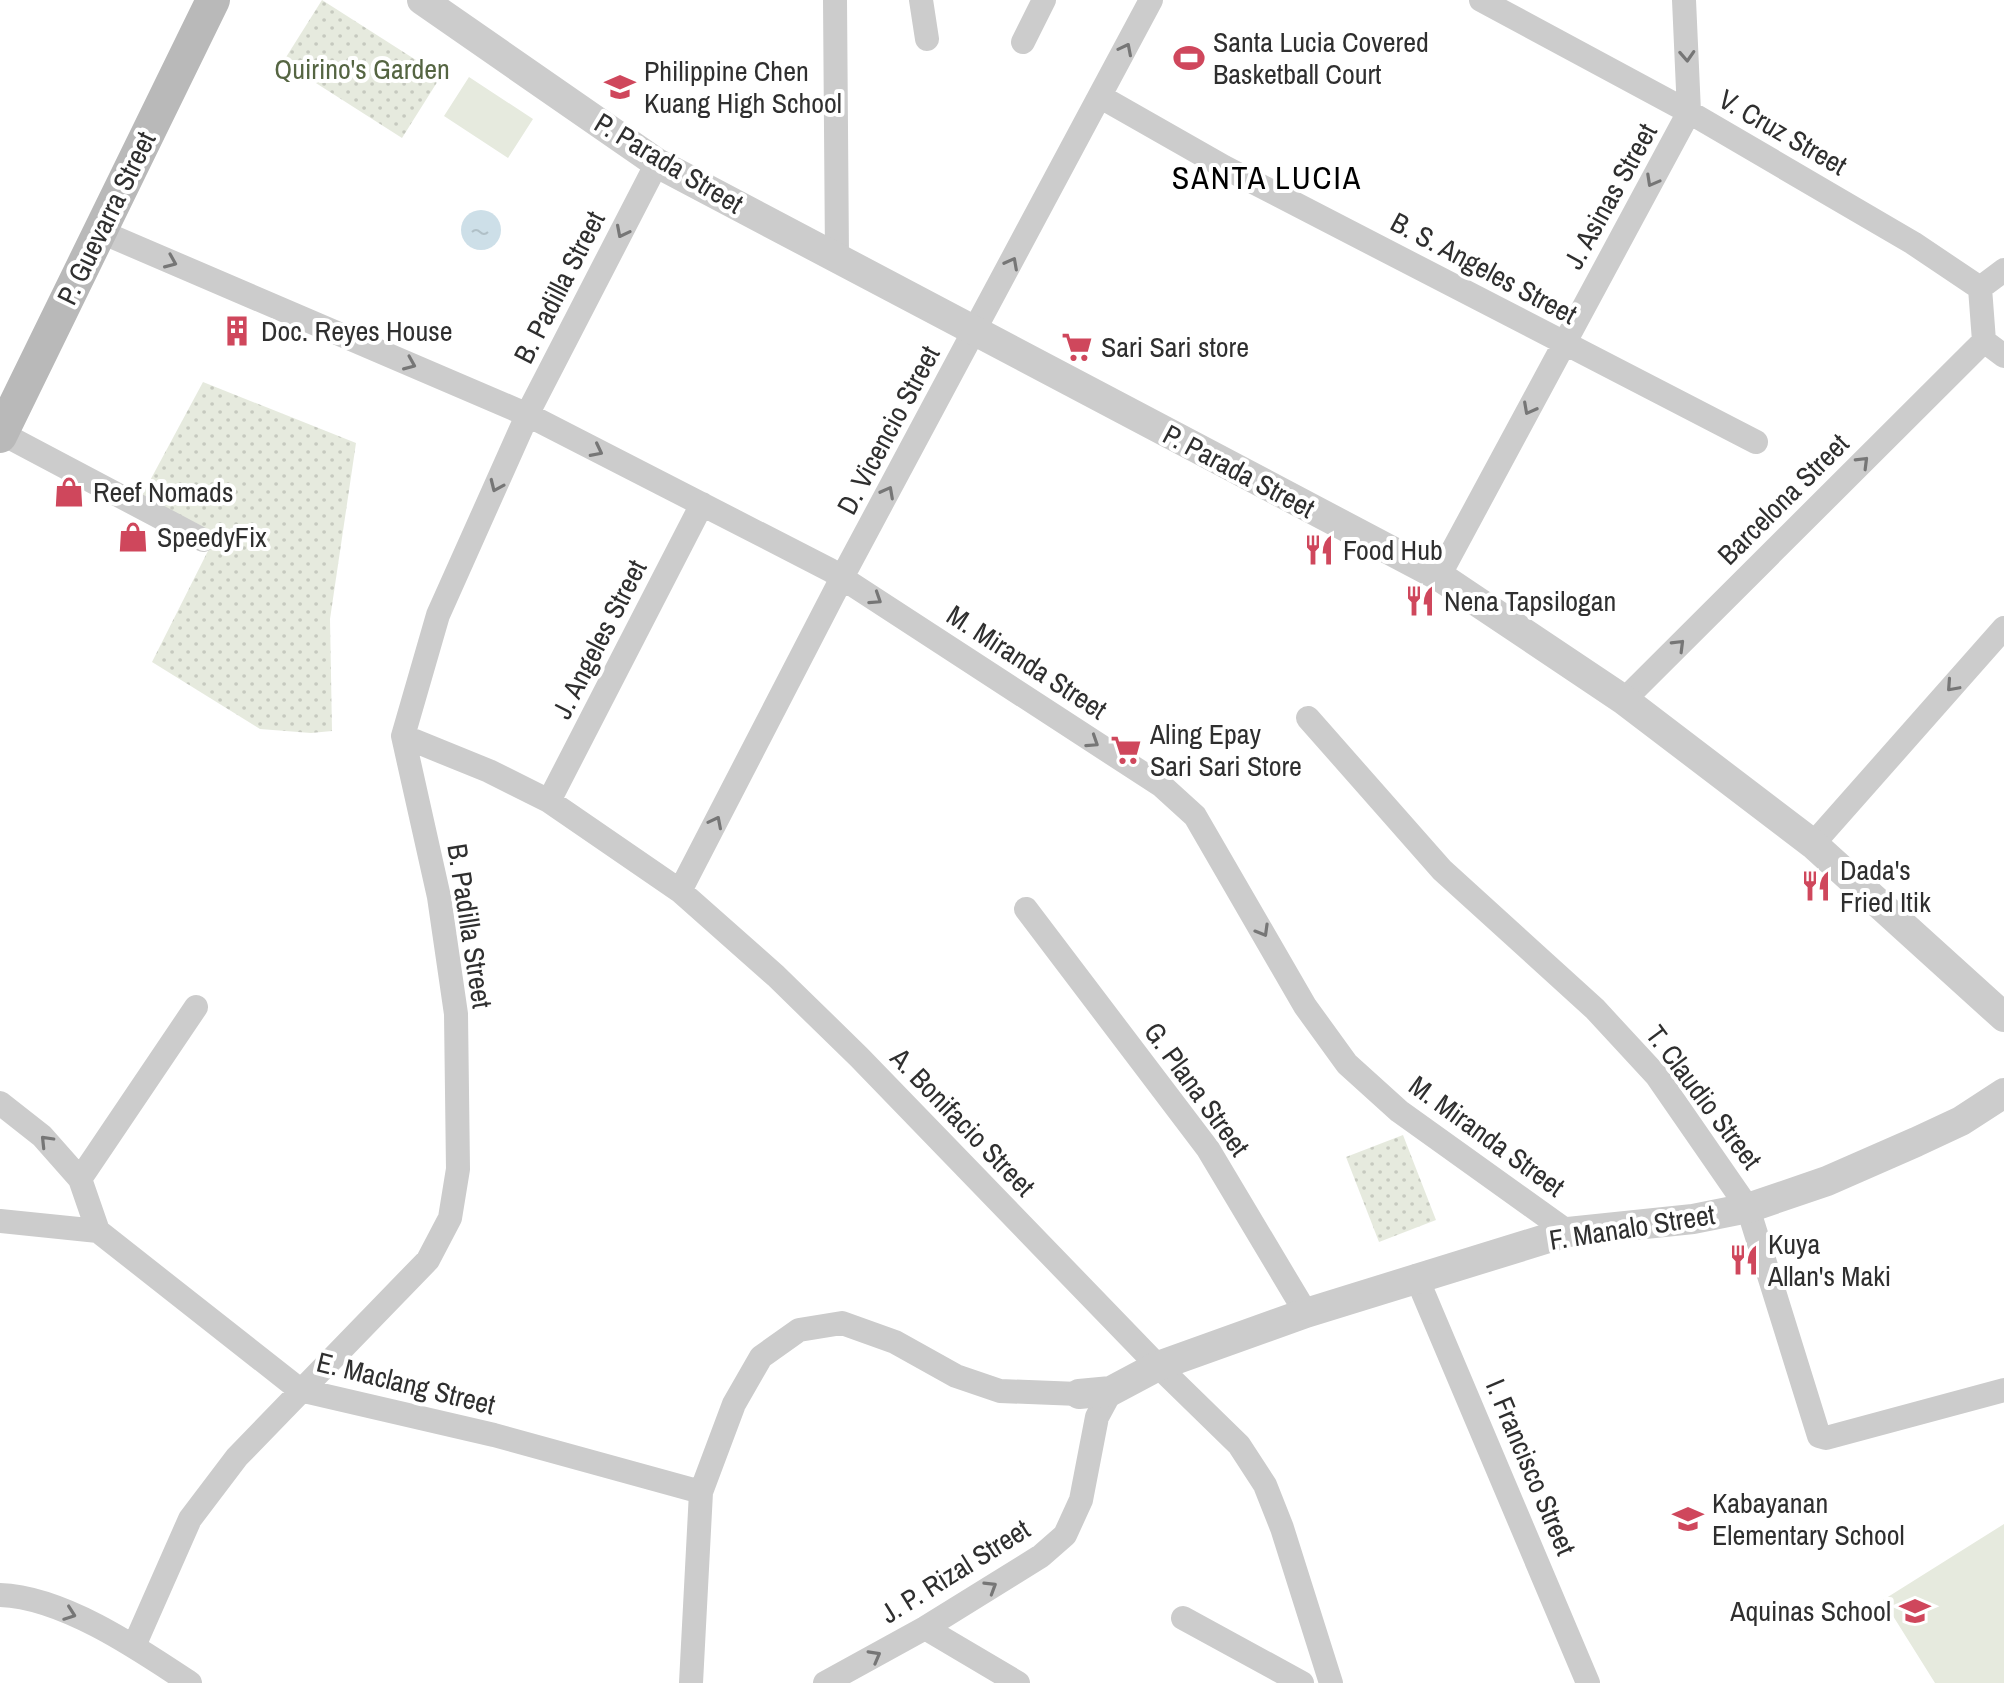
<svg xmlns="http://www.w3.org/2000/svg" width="2004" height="1683" viewBox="0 0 2004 1683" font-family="'Archivo Narrow',sans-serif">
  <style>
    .green { fill: url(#green-dots) }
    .pitch { fill: #e6eade }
    .water { fill: url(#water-ripples) }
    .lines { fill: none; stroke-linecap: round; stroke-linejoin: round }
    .minor { stroke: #ccc; stroke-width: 24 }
    .tertiary { stroke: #ccc; stroke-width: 30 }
    .secondary { stroke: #b9b9b9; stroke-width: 34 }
    .oneway { stroke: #767676 }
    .labels { text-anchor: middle; stroke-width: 8; stroke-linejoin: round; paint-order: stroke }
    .poi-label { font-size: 28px; fill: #2f2f2f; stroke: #fff; text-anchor: start }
    .park-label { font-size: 28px; fill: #556542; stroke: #fff }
    .street-label { font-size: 28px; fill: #2f2f2f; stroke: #fff }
    .quarter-label { font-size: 32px; letter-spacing: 2px; fill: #000; stroke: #fff }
  </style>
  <defs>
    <pattern id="green-dots" width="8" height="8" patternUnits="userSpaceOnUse" patternTransform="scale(2)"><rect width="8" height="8" fill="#e6eade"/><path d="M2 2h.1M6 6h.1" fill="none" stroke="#c6c9bf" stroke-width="1.8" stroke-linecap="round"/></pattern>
    <pattern id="water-ripples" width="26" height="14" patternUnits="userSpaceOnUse" patternTransform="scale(2)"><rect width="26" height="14" fill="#cddfe8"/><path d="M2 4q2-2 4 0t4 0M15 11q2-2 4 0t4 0" fill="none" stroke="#b0c0c7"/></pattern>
  </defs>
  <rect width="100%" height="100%" fill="#fff"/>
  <path class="green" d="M322 0 441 76 402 138 283 62Z
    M203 382 356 443 330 619 332 731 311 733 260 729 152 662 214 539 139 501Z
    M1403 1135 1436 1220 1379 1242 1346 1157Z"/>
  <path class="pitch" d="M469 77 533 119 508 158 444 116Z
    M2004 1524V1683H1935L1883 1600Z"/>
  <path class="water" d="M461 230a20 20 0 1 1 40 0a20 20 0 1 1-40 0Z"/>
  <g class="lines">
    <path class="minor" d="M835 0 837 257
      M921 0 927 39
      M1481 0 1689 112 1913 243 1980 288 1984 341 2004 356
      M1023 42 1044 0
      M1101 97 1224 167 1756 442
      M99 231 528 415 830 570 1162 786 1195 816 1305 1006 1347 1064 1399 1111 1568 1232
      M1980 288 2004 270
      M1 433 203 540
      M1439 576 1689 112 1684 0
      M1624 700 1984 341
      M1308 718 1442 870 1595 1009 1656 1075 1748 1208 1819 1436 1826 1438 2004 1390
      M403 736 489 771 549 801 680 891 776 976 859 1057 1158 1366 1239 1445 1265 1485 1282 1528 1331 1683
      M549 801 702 504
      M1813 844 2004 628
      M680 891 846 570 1151 0
      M1026 909 1208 1149 1306 1313
      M0 1103 42 1136 80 1179 98 1231
      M80 1179 196 1007
      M0 1221 98 1231 300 1390 494 1435 701 1492
      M1416 1276 1588 1683
      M0 1595C63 1597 139 1649 190 1683
      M1183 1618 1302 1683
      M925 1628 1018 1683
      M134 1646 190 1519 237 1457 428 1260 450 1218 458 1169 456 1014 439 897 403 736 438 615 530 409 657 163
      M691 1683 701 1492 734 1404 761 1357 799 1330 842 1323 895 1342 956 1376 1000 1391 1079 1394
      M825 1683 925 1628 1041 1556 1065 1535 1081 1500 1097 1417 1111 1391"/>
    <path class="tertiary" d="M422 0 657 163 1439 576 1624 700 1813 844 2004 1017
      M1079 1394 1111 1391 1158 1366 1306 1313 1568 1232 1693 1219 1748 1208 1827 1181 1916 1142 1961 1121 2004 1093"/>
    <path class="secondary" d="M0 436 213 0"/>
  </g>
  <defs><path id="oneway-chevron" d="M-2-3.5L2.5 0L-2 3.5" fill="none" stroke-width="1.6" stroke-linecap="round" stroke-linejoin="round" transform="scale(2)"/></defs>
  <g class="oneway">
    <use href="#oneway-chevron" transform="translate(1126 49) rotate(-63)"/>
    <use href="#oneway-chevron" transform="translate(1687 56) rotate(87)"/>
    <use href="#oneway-chevron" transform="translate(1652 181) rotate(119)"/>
    <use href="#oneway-chevron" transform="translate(622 232) rotate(117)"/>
    <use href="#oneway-chevron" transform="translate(171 262) rotate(23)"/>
    <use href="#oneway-chevron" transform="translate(1012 263) rotate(-62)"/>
    <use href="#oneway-chevron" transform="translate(410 364) rotate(23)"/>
    <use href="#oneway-chevron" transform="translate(1529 409) rotate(118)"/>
    <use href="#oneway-chevron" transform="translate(597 451) rotate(27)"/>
    <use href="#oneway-chevron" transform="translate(1863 462) rotate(-45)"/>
    <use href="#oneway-chevron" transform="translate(496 486) rotate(114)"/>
    <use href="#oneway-chevron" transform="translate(888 492) rotate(-62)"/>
    <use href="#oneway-chevron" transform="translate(876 599) rotate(33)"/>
    <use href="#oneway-chevron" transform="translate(1679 645) rotate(-45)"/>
    <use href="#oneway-chevron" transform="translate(1952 686) rotate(132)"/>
    <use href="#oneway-chevron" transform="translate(1093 742) rotate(33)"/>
    <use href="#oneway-chevron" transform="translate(716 822) rotate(-63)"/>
    <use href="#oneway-chevron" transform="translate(1263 931) rotate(60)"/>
    <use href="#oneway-chevron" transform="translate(46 1141) rotate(-134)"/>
    <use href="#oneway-chevron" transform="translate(991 1587) rotate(-32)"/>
    <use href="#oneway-chevron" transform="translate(70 1614) rotate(20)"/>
    <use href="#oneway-chevron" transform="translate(875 1656) rotate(-29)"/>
  </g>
  <defs>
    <g id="stadium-bare" transform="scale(2.4)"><path d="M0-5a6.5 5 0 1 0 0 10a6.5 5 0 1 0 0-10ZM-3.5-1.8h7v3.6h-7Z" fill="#cf475c" stroke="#fff" stroke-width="2.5" paint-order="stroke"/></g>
    <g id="school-bare" transform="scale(2.4)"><path d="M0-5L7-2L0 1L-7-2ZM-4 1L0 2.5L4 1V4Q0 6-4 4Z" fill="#cf475c" stroke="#fff" stroke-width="2.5" paint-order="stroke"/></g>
    <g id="building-bare" transform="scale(2.4)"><path d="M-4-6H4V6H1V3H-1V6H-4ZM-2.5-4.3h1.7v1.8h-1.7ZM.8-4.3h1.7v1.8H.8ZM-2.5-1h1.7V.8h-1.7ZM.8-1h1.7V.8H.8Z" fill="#cf475c" stroke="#fff" stroke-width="2.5" paint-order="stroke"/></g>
    <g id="supermarket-bare" transform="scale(2.4)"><path d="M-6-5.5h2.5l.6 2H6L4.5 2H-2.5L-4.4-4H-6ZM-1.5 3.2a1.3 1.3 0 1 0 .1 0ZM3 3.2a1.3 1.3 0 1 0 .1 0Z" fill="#cf475c" stroke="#fff" stroke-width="2.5" paint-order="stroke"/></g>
    <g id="shop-bare" transform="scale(2.4)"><path d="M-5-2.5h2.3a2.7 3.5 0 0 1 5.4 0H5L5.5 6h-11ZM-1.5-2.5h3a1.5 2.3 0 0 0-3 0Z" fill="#cf475c" stroke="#fff" stroke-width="2.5" paint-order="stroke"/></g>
    <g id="restaurant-bare" transform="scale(2.4)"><path d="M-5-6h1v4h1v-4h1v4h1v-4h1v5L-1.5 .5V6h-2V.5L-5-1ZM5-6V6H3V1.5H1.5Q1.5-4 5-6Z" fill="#cf475c" stroke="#fff" stroke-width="2.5" paint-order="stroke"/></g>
  </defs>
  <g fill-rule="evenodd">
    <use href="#stadium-bare" x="1189" y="58"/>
    <use href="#school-bare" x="620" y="87"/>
    <use href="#building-bare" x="237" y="331"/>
    <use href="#supermarket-bare" x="1077" y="347"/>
    <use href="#shop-bare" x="69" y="492"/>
    <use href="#shop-bare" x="133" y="537"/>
    <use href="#restaurant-bare" x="1319" y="550"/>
    <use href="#restaurant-bare" x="1420" y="601"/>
    <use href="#supermarket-bare" x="1126" y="750"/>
    <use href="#restaurant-bare" x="1816" y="886"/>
    <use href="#restaurant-bare" x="1744" y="1260"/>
    <use href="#school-bare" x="1688" y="1519"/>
    <use href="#school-bare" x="1915" y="1611"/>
  </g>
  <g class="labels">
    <g class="poi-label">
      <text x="1213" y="52">Santa Lucia Covered<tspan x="1213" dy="32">Basketball Court</tspan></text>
      <text x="644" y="81">Philippine Chen<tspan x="644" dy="32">Kuang High School</tspan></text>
      <text x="261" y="341">Doc. Reyes House</text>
      <text x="1101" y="357">Sari Sari store</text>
      <text x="93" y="502">Reef Nomads</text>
      <text x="157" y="547">SpeedyFix</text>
      <text x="1343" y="560">Food Hub</text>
      <text x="1444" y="611">Nena Tapsilogan</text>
      <text x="1150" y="744">Aling Epay<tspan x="1150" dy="32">Sari Sari Store</tspan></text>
      <text x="1840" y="880">Dada's<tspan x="1840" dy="32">Fried Itik</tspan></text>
      <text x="1768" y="1254">Kuya<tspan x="1768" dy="32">Allan's Maki</tspan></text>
      <text x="1712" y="1513">Kabayanan<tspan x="1712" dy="32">Elementary School</tspan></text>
      <text x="1891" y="1621" text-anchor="end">Aquinas School</text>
    </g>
    <g class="park-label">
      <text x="362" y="79">Quirino's Garden</text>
    </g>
    <g class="street-label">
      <text transform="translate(1783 132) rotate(30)" y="10">V. Cruz Street</text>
      <text transform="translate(669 163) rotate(31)" y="10">P. Parada Street</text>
      <text transform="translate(1610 196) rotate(-61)" y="10">J. Asinas Street</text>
      <text transform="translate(106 218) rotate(-64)" y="10">P. Guevarra Street</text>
      <text transform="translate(1484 268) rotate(28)" y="10">B. S. Angeles Street</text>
      <text transform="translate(559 287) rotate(-63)" y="10">B. Padilla Street</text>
      <text transform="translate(888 430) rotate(-62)" y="10">D. Vicencio Street</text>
      <text transform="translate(1239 471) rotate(28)" y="10">P. Parada Street</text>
      <text transform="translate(1783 499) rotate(-45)" y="10">Barcelona Street</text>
      <text transform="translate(599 639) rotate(-63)" y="10">J. Angeles Street</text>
      <text transform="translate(1027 662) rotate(33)" y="10">M. Miranda Street</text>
      <text transform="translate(470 926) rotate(81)" y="10">B. Padilla Street</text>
      <text transform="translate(1197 1089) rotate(54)" y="10">G. Plana Street</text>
      <text transform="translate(1704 1097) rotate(53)" y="10">T. Claudio Street</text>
      <text transform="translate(963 1122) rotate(46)" y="10">A. Bonifacio Street</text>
      <text transform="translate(1487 1136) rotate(36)" y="10">M. Miranda Street</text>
      <text transform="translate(1632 1227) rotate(-9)" y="10">F. Manalo Street</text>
      <text transform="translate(406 1383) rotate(14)" y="10">E. Maclang Street</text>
      <text transform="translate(1531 1467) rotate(67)" y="10">I. Francisco Street</text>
      <text transform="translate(955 1571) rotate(-32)" y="10">J. P. Rizal Street</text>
    </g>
    <g class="quarter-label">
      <text x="1267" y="189">SANTA LUCIA</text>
    </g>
  </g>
</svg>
